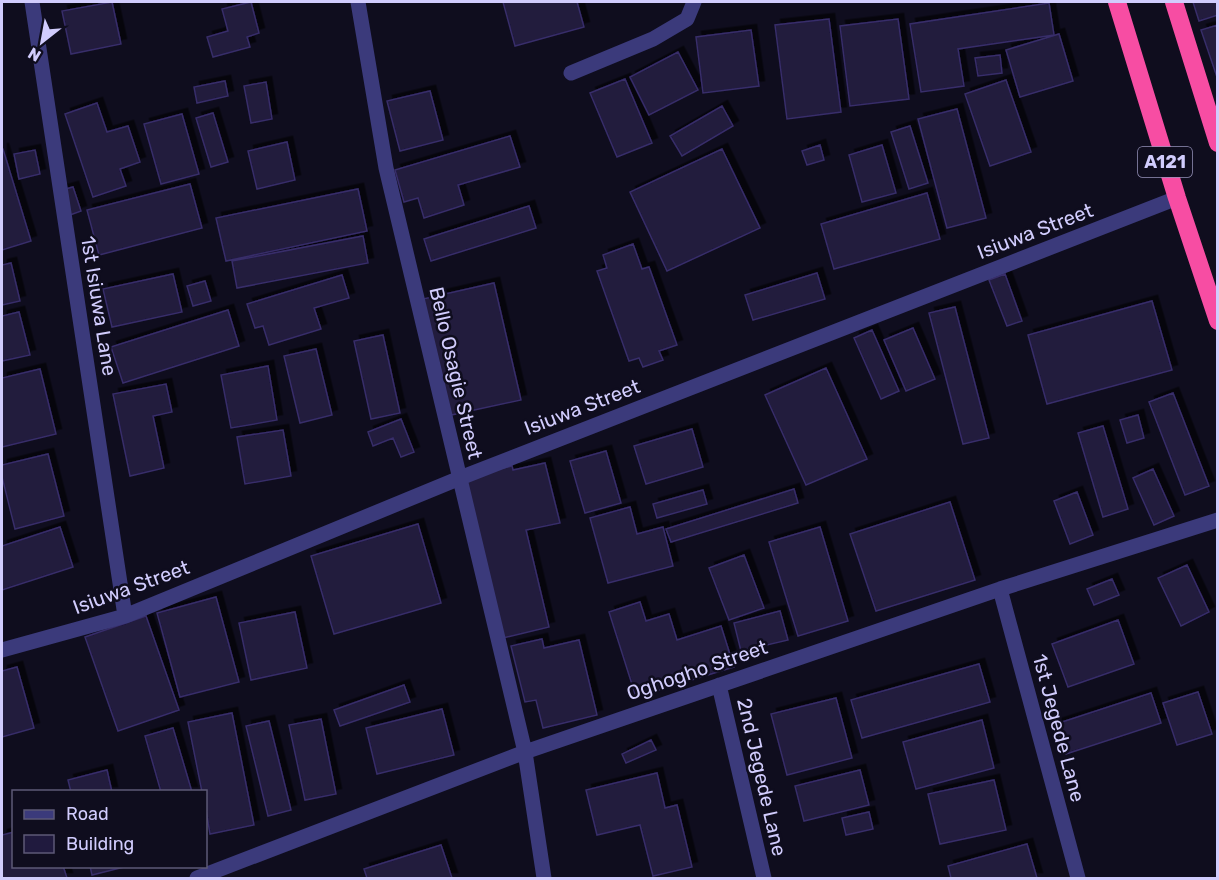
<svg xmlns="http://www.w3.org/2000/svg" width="1219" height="880" viewBox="0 0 1219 880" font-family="Rubik,sans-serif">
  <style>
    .building { fill: #201a3e; stroke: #372d69; stroke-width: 1.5; filter: url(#shadow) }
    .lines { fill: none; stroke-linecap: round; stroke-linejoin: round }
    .minor { stroke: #3b3a7b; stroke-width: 15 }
    .highway { stroke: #f74da3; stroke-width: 18 }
    .labels { text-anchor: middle; stroke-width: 5; stroke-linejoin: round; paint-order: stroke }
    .shield { fill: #0f0d1e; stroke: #9793ba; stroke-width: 1.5 }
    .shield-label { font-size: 18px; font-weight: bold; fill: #d1ccfd }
    .street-label { font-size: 20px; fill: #d1ccfd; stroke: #0f0d1e }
  </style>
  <defs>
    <filter id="shadow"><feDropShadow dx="5.5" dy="-5.5" stdDeviation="0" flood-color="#0009"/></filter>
  </defs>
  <rect width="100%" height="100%" fill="#0f0d1e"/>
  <path class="building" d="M112 2 121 44 71 54 62 11Z
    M251 2 259 33 247 37 250 47 213 57 207 37 228 31 222 9Z
    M503 2H577L584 27 515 46Z
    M1193 2H1218V15L1199 21Z
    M1049 3 1054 35 958 49 964 86 921 92 910 24Z
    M829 19 841 112 787 119 775 25Z
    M898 19 909 99 850 106 840 26Z
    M1218 25V80L1201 30Z
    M751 30 759 86 703 93 696 37Z
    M1059 34 1073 81 1020 97 1006 50Z
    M678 52 698 90 649 115 630 77Z
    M1000 55 1002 73 978 76 975 58Z
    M625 79 652 143 617 157 590 93Z
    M1006 80 1031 152 990 166 965 94Z
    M225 81 228 96 197 103 194 87Z
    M266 82 272 119 251 123 244 86Z
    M430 91 443 140 400 151 387 101Z
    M97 103 107 132 128 126 140 162 120 169 126 186 93 197 65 114Z
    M722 106 733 126 682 156 670 136Z
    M957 109 986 218 947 228 918 119Z
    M213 113 228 162 211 167 196 118Z
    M182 114 199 174 161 184 144 124Z
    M910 126 928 183 909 189 891 132Z
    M510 136 520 167 458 185 464 205 424 218 418 198 404 202 395 170Z
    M287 142 295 180 257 189 248 151Z
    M820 145 824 160 807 165 802 151Z
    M882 145 896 193 862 202 849 155Z
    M3 149 31 241 2 250V149Z
    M722 149 760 228 667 271 630 192Z
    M35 150 40 174 19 179 14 154Z
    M190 184 202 228 99 255 87 210Z
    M73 187 81 211 70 215 62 190Z
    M358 189 367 231 226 261 216 218Z
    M927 193 940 239 834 269 821 224Z
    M529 206 536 228 431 261 424 239Z
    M363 236 368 263 237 288 232 261Z
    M633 244 642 269 649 267 677 345 659 351 663 360 643 367 639 358 629 361 597 271 607 268 603 255Z
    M11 263 20 301 2 305V265Z
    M817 273 825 299 753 320 745 295Z
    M173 274 182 312 112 327 103 289Z
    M1005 274 1022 321 1007 326 989 280Z
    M342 275 349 298 314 308 321 329 269 345 263 326 255 328 247 304Z
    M205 281 211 301 193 306 187 286Z
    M494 283 521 400 451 415 423 299Z
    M1152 301 1172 370 1047 404 1028 335Z
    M955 307 989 438 963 444 929 313Z
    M228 310 239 346 123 383 111 347Z
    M19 312 30 355 2 361V316Z
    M913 328 935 379 906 391 884 340Z
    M872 330 899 391 881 399 854 338Z
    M383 335 400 413 371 419 354 341Z
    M316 349 332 415 300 423 284 356Z
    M268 366 277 420 231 428 221 375Z
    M826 368 867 459 806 485 765 395Z
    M40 369 56 434 2 447V378Z
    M166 384 172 412 153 416 164 468 130 476 113 394Z
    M1173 393 1209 486 1185 495 1149 402Z
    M1138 415 1144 438 1127 443 1120 420Z
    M401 419 414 452 401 457 393 438 373 446 368 432Z
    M1103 426 1128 509 1103 517 1078 433Z
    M692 429 703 467 646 484 634 446Z
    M283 430 291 476 245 484 237 437Z
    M606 451 621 503 585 513 570 461Z
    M48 454 64 516 15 529 2 477V465Z
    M545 463 560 523 526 530 549 627 503 638 464 478 512 466 513 470Z
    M1153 469 1174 516 1154 525 1133 478Z
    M794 489 798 503 671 542 666 529Z
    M703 490 707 504 657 518 653 504Z
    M1077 492 1093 535 1070 544 1054 501Z
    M950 502 975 580 876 611 850 534Z
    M630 507 637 534 663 527 673 566 608 583 590 518Z
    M418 524 441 603 334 634 311 556Z
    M60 527 73 567 2 590V546Z
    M820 527 848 621 798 636 769 542Z
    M744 555 764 608 729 620 709 568Z
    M1187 565 1209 612 1181 626 1158 578Z
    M1112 579 1119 595 1094 605 1087 589Z
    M216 597 239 682 180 697 157 613Z
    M640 602 646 621 669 614 677 640 721 626 734 667 636 697 609 612Z
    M780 611 788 640 741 651 734 623Z
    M295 612 307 668 251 680 239 623Z
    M146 616 179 710 118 731 85 637Z
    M1118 620 1134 664 1068 687 1052 644Z
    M542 639 544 648 579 640 597 715 543 728 536 700 525 702 511 646Z
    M979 664 990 702 862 738 851 700Z
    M17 667 34 728 2 737V671Z
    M404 685 410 702 340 726 334 710Z
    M1198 692 1212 734 1177 745 1163 703Z
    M1151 693 1161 723 1066 754 1056 724Z
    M836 698 852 758 787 775 771 714Z
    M442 709 454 755 377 774 366 728Z
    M232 713 254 825 210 834 206 810V792H202L188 722Z
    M321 719 336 794 305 800 289 725Z
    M982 720 994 768 916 789 903 742Z
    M269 721 291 810 268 816 246 726Z
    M173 728 192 792H161L145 736Z
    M651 740 656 750 626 763 622 754Z
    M107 770 112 792H71L68 780Z
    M860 770 869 805 804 821 795 786Z
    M657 773 665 808 677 805 692 867 653 876 640 825 597 835 586 790Z
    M994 780 1006 830 940 844 928 794Z
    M869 812 873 829 846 835 842 818Z
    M14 832V866H63L67 878H2V835Z
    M1027 844 1037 878H951L948 866Z
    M441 845 452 878H367L364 869Z
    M90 866H128L92 875Z"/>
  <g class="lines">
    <path class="minor" d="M32 2 125 616
      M358 2 386 168 525 752 544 878
      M571 73 653 39 687 19 694 2
      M1000 589 1078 878
      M2 650 125 616 460 478 1177 198
      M719 685 764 878
      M197 878 525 752 1000 589 1218 520"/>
    <path class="highway" d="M1117 2 1177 198 1218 321
      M1174 2 1218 143"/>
  </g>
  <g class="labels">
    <rect class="shield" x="1138" y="147" width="54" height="30" rx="4.5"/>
    <g class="shield-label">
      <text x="1165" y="168">A121</text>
    </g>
    <g class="street-label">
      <text transform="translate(1035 231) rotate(-21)" y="7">Isiuwa Street</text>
      <text transform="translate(99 306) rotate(81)" y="7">1st Isiuwa Lane</text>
      <text transform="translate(456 373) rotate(77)" y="7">Bello Osagie Street</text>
      <text transform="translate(582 407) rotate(-21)" y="7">Isiuwa Street</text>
      <text transform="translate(131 587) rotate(-20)" y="7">Isiuwa Street</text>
      <text transform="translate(697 670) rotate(-19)" y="7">Oghogho Street</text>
      <text transform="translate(1059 728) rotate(75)" y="7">1st Jegede Lane</text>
      <text transform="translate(762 777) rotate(77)" y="7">2nd Jegede Lane</text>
    </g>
  </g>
  <rect width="1219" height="880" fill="none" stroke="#d1ccfd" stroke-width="6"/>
  <rect x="12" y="790" width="195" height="78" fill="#0f0d1e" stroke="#5d5977" stroke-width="1.5"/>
  <rect x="24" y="810" width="30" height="9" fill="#3b3a7b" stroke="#5d5977" stroke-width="1.5"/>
  <text x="66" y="820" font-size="18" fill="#d1ccfd">Road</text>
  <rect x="24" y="835" width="30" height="18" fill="#201a3e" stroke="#5d5977" stroke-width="1.5"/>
  <text x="66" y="850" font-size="18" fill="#d1ccfd">Building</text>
  <g transform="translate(42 42) rotate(211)" stroke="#0f0d1e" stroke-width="4.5" paint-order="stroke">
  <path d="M0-4.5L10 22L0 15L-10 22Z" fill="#d1ccfd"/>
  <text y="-9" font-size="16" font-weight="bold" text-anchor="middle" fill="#d1ccfd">N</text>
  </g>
</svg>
